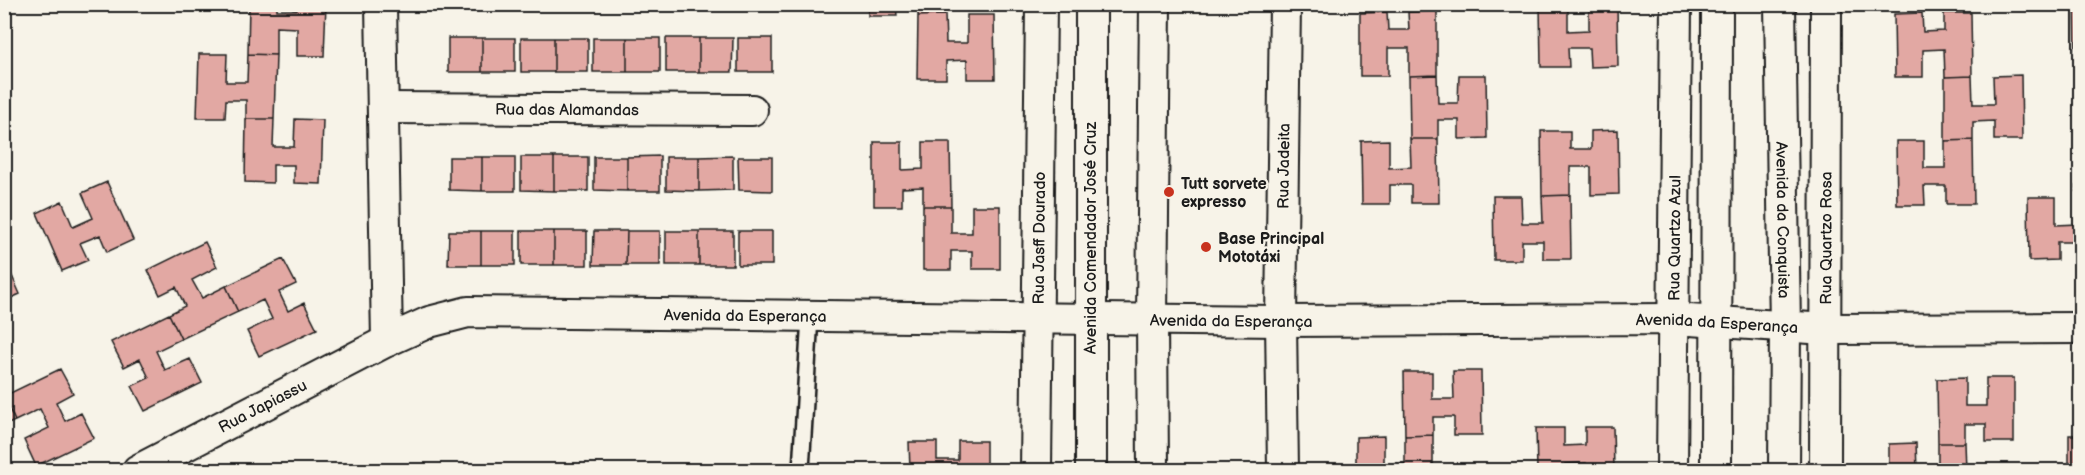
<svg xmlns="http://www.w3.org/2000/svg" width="2085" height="475" viewBox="0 0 2085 475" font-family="'Balsamiq Sans',sans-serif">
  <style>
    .building { fill: #e2a8a3; stroke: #1c1c1c; stroke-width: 1.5 }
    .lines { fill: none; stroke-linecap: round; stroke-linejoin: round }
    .lane-casing { stroke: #1c1c1c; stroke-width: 20 }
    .street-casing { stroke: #1c1c1c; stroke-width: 34 }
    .lane { stroke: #f7f3e8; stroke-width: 15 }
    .street { stroke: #f7f3e8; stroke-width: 30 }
    .poi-dot { fill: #c8321e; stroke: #f7f3e8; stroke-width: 2 }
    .labels { text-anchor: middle; stroke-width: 4.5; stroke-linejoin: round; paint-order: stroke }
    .street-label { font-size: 16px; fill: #1c1c1c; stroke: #f7f3e8 }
    .poi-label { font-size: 16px; font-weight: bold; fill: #1c1c1c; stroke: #f7f3e8; text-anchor: start }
  </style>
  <rect width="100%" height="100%" fill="#f7f3e8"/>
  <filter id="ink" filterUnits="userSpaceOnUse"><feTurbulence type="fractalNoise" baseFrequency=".0167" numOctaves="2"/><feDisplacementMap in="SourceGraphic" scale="12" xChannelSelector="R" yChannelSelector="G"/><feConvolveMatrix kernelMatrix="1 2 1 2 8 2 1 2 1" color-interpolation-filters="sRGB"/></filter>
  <g filter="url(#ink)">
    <path class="building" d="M249 4H277V10H297L298 4H326L324 56H297V28L276 27V55L248 54Z
      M868 4H896L897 16H868Z
      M918 4H945V15L918 16Z
      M1540 4H1568V31L1589 30V4H1617L1618 66 1590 67 1589 48H1568L1569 67H1541Z
      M2075 4H2080V68H2076Z
      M1437 11V75L1409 76V48H1388V76H1360V13L1387 12 1388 30H1409L1408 12Z
      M1922 13 1923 32 1944 31V13H1971L1972 76 1945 77 1944 49 1923 50V77H1895L1894 14Z
      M945 15 946 43H967V15H994L995 79H967V60L946 61V79H917L918 16Z
      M448 38H482V72H448Z
      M482 38H515V72H482Z
      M521 38H554V72H521Z
      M554 38H588V72H554Z
      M593 38H627V72H593Z
      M627 38H660V72H627Z
      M666 38H699V72H666Z
      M699 38H733L732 72H699Z
      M738 38H772V72H738Z
      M199 54H227L226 82H247L248 54 276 55 274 119H246V100H226L225 118H197Z
      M1437 75 1438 103H1458L1459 75H1486L1487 138 1459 139V120H1438V139H1410L1409 76Z
      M2021 75 2022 140H1994V121L1973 122V140L1945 141V77L1972 76 1973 104H1994L1993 76Z
      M246 119H274L273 147H294L295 119 323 120 321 184 294 183V165H273V183L245 182Z
      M1618 130 1619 194 1591 195V167H1570V195L1542 196 1541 131H1570V149H1591V131Z
      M2077 133H2080V196H2077Z
      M1410 139H1438L1439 203H1411V185H1390V204H1362L1361 141 1389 140V168L1411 167Z
      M1973 140 1974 204H1946V186H1924L1925 205H1897L1896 141H1924V168H1945V141Z
      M874 142H902V170L923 169V142H950L951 206H923V187L902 188V206H874Z
      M660 156V191H627V157Z
      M733 156V190L699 191V157Z
      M449 157H482V191L449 190Z
      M482 157H515V191H482Z
      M521 157H554V191L521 190Z
      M554 157H588V191H554Z
      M594 157H627V191L594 190Z
      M666 157H699V191L666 190Z
      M738 157H772V191L739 190Z
      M107 182 133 240 107 252 100 235 80 243 88 260 62 271 37 213 62 201 73 227 93 218 82 193Z
      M1570 195 1571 259H1543V241H1522V260H1494L1493 196H1521L1522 223H1543L1542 196Z
      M2077 196H2080V260H2078V242H2057V260L2029 261 2028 197H2056V225L2078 224Z
      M923 206H951V233H972V206H1000V269H972V251H951V270H923Z
      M449 231H481V265H448Z
      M481 231H515V265H481Z
      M521 231H554V265H521Z
      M554 231H587V265H554Z
      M594 231H627L626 265H593Z
      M627 231H660V265H626Z
      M666 231H699V265H666Z
      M699 231H733V265H699Z
      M738 231H772V265H738Z
      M205 242 217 267 192 280 202 298 226 286 238 312 181 339 169 314 185 306 176 287 160 295 148 270Z
      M4 258 20 294 4 301Z
      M283 259 296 284 279 292 288 311 304 303 317 329 259 356 247 331 272 319 263 300 238 312 226 286Z
      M169 314 181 339 156 351 165 370 190 359 202 383 145 411 132 386 149 378 140 359 124 367 111 342Z
      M60 369 73 393 56 402 65 421 81 413 94 438 36 466 24 440 49 428 40 409 15 421 4 396Z
      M1453 371H1481L1482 435H1454V417H1433V435L1405 436 1404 372H1432V399H1454Z
      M1965 378V406H1986V378H2014V442H1986V424H1965V443H1938L1937 379Z
      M4 399 15 421 4 426Z
      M1585 427H1613L1614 470H1586V463L1565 464V470H1537L1536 428H1564V446L1585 445Z
      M1433 435V470H1356V437L1384 436V464H1405V436Z
      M2069 435H2080V470H2069Z
      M958 441H986V470H910L909 442H937V460H958Z
      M1916 443 1917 470H1889V444Z
      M1938 443H1965L1966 470H1938Z"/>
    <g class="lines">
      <g class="lane-casing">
        <path id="lane" d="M801 470 810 316"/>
      </g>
      <g class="street-casing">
        <g id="street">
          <path d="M381 4 387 341"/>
          <path d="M1091 4V470"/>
          <path id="s1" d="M1780 4 1785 328 1784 470"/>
          <path id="s2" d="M383 108 752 110"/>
          <path id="s3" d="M138 470 387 341 429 322 468 312 1281 321 1674 319 1826 329 2080 328"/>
          <path id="s4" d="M1036 470 1041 4"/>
          <path d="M1153 470 1152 320 1155 4"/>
          <path id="s5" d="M1283 470 1281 321 1285 4"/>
          <path id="s6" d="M1672 470 1676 4"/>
          <path d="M1716 470 1717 4"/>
          <path id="s7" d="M1825 470 1826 4"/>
        </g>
      </g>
      <use href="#lane" class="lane"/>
      <use href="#street" class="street"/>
    </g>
  </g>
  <g class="poi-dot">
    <circle cx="1169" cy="192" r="6"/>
    <circle cx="1206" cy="247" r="6"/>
  </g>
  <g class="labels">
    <g class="street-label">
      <text dy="6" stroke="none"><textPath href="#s2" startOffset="184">Rua das Alamandas</textPath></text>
      <text dy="6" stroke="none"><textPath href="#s5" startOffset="304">Rua Jadeita</textPath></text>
      <text dy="6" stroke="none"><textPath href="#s1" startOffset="216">Avenida da Conquista</textPath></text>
      <text dy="6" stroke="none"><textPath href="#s4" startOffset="232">Rua Jasff Dourado</textPath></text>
      <text transform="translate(1090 238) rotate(-90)" y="6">Avenida Comendador José Cruz</text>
      <text dy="6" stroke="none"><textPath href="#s6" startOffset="232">Rua Quartzo Azul</textPath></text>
      <text dy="6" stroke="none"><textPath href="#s7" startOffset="232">Rua Quartzo Rosa</textPath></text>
      <text dy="6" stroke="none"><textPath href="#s3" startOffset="644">Avenida da Esperança</textPath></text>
      <text dy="6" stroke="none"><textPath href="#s3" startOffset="1130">Avenida da Esperança</textPath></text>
      <text dy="6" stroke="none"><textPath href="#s3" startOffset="1616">Avenida da Esperança</textPath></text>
      <text dy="6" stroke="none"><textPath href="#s3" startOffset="140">Rua Japiassu</textPath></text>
    </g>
    <g class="poi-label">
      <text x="1181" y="189">Tutt sorvete<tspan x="1181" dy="18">expresso</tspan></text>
      <text x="1218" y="244">Base Principal<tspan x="1218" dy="18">Mototáxi</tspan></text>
    </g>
  </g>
  <rect width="2085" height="475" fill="none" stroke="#f7f3e8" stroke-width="24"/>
  <rect x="12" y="12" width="2061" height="451" fill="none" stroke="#1c1c1c" stroke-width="2" filter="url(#ink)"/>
</svg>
